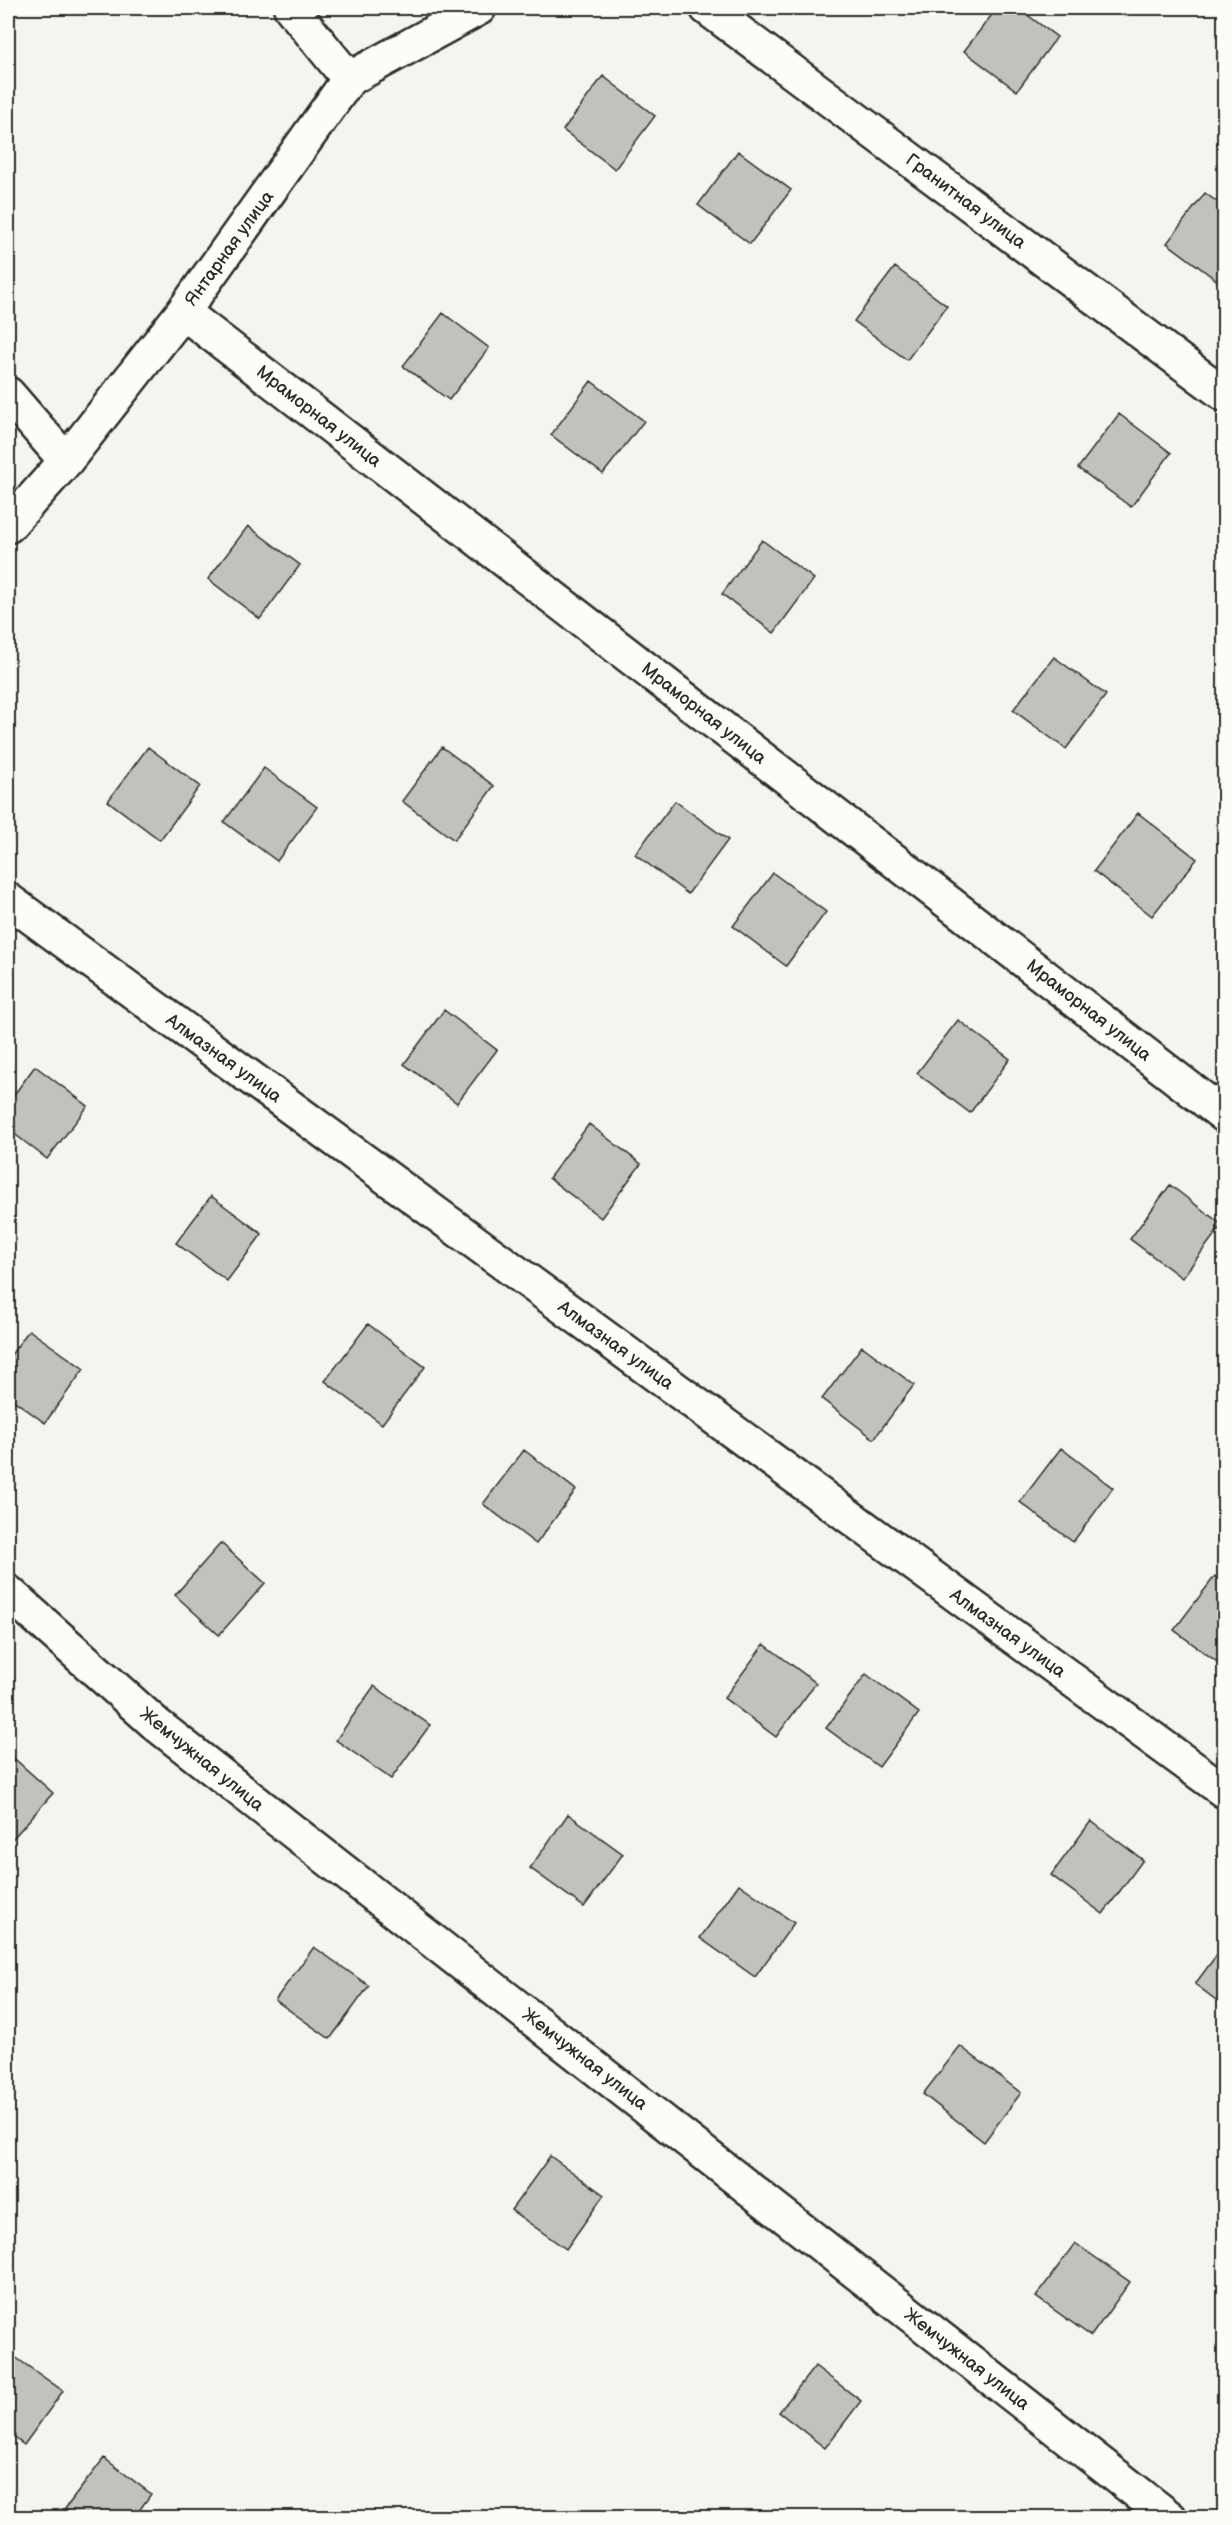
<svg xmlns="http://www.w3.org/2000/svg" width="1232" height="2525" viewBox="0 0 1232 2525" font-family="'Balsamiq Sans',sans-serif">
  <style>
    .building { fill: #c2c1be; stroke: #2b2b2b; stroke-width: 1.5 }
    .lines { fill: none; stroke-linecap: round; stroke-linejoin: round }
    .street-casing { stroke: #2b2b2b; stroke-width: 38 }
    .street { stroke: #fdfcf7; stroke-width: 33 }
    .labels { text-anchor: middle; stroke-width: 4.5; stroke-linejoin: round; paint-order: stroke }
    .street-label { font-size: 18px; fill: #2b2b2b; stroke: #fdfcf7 }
  </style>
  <rect width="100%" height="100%" fill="#f5f4ef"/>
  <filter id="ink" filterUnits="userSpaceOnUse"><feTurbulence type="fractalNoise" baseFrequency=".0167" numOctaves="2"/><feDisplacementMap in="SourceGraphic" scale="12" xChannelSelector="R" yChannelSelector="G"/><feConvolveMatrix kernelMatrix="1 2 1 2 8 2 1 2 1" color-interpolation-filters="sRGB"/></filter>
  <g filter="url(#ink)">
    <path class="building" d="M997 8H1018L1057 37 1017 91 964 51Z
      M603 76 655 116 615 169 563 130Z
      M738 151 791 190 750 244 698 205Z
      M1205 193 1224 207 1223 285 1167 243Z
      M895 267 947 306 907 360 854 321Z
      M443 313 489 348 449 400 403 366Z
      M591 381 644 421 603 474 551 435Z
      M1119 414 1171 453 1131 507 1078 468Z
      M248 526 300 565 260 619 208 579Z
      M762 540 814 579 774 633 722 594Z
      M1054 657 1106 695 1066 749 1013 710Z
      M148 747 200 786 160 840 108 801Z
      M442 747 494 786 454 840 402 801Z
      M264 768 317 807 277 861 224 822Z
      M675 801 728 840 688 894 635 854Z
      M1138 813 1197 859 1152 916 1094 871Z
      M773 873 826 912 786 966 733 926Z
      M444 1010 497 1050 457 1103 404 1064Z
      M958 1020 1010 1059 970 1113 917 1073Z
      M35 1066 88 1106 47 1159 8 1129V1103Z
      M589 1124 641 1164 601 1218 549 1178Z
      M1170 1185 1222 1225 1182 1278 1130 1239Z
      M211 1196 262 1234 227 1281 176 1243Z
      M368 1324 425 1367 382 1424 325 1381Z
      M29 1330 84 1369 45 1423 8 1396V1359Z
      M862 1346 914 1385 874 1439 822 1399Z
      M1061 1448 1113 1488 1073 1542 1020 1502Z
      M524 1450 576 1490 536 1544 483 1504Z
      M221 1543 265 1583 219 1635 175 1595Z
      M1215 1576 1224 1584V1667L1174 1630Z
      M764 1644 816 1683 776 1737 724 1698Z
      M866 1674 919 1713 879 1767 826 1728Z
      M374 1686 430 1725 391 1779 336 1740Z
      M8 1753 53 1793 8 1844Z
      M568 1814 623 1854 584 1907 530 1868Z
      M1091 1821 1143 1860 1103 1914 1051 1875Z
      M739 1884 794 1923 755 1977 700 1938Z
      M1224 1945V2006L1195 1984Z
      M314 1947 369 1986 330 2039 275 2000Z
      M960 2046 1021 2093 984 2142 923 2094Z
      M550 2156 604 2195 566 2249 511 2210Z
      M1075 2243 1130 2282 1091 2336 1036 2297Z
      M8 2352 63 2391 24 2445 8 2433Z
      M815 2366 861 2401 825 2448 779 2412Z
      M104 2458 151 2494 134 2518H76L65 2509Z"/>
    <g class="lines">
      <g class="street-casing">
        <path id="street" d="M291 8 349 79
          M707 8 1224 394
          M183 312 1224 1115
          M8 394 66 461
          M8 526 66 461 183 312 349 79 479 8
          M8 900 1224 1791
          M8 1592 157 1725 1170 2518"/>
      </g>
      <use href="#street" class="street"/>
    </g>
  </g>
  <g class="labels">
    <g class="street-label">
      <text transform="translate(966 201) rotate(37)" y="6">Гранитная улица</text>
      <text transform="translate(229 248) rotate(-54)" y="6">Янтарная улица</text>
      <text transform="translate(319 416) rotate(38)" y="6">Мраморная улица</text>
      <text transform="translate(704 713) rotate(38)" y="6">Мраморная улица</text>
      <text transform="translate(1089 1010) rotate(38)" y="6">Мраморная улица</text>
      <text transform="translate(224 1058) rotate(36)" y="6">Алмазная улица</text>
      <text transform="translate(616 1345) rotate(36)" y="6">Алмазная улица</text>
      <text transform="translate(1008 1633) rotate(36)" y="6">Алмазная улица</text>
      <text transform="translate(202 1759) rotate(39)" y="6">Жемчужная улица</text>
      <text transform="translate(585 2059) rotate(38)" y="6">Жемчужная улица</text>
      <text transform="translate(967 2359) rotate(38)" y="6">Жемчужная улица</text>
    </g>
  </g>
  <rect width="1232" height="2525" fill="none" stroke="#fdfcf7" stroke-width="30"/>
  <rect x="15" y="15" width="1202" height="2495" fill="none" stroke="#2b2b2b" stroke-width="2" filter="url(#ink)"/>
</svg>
